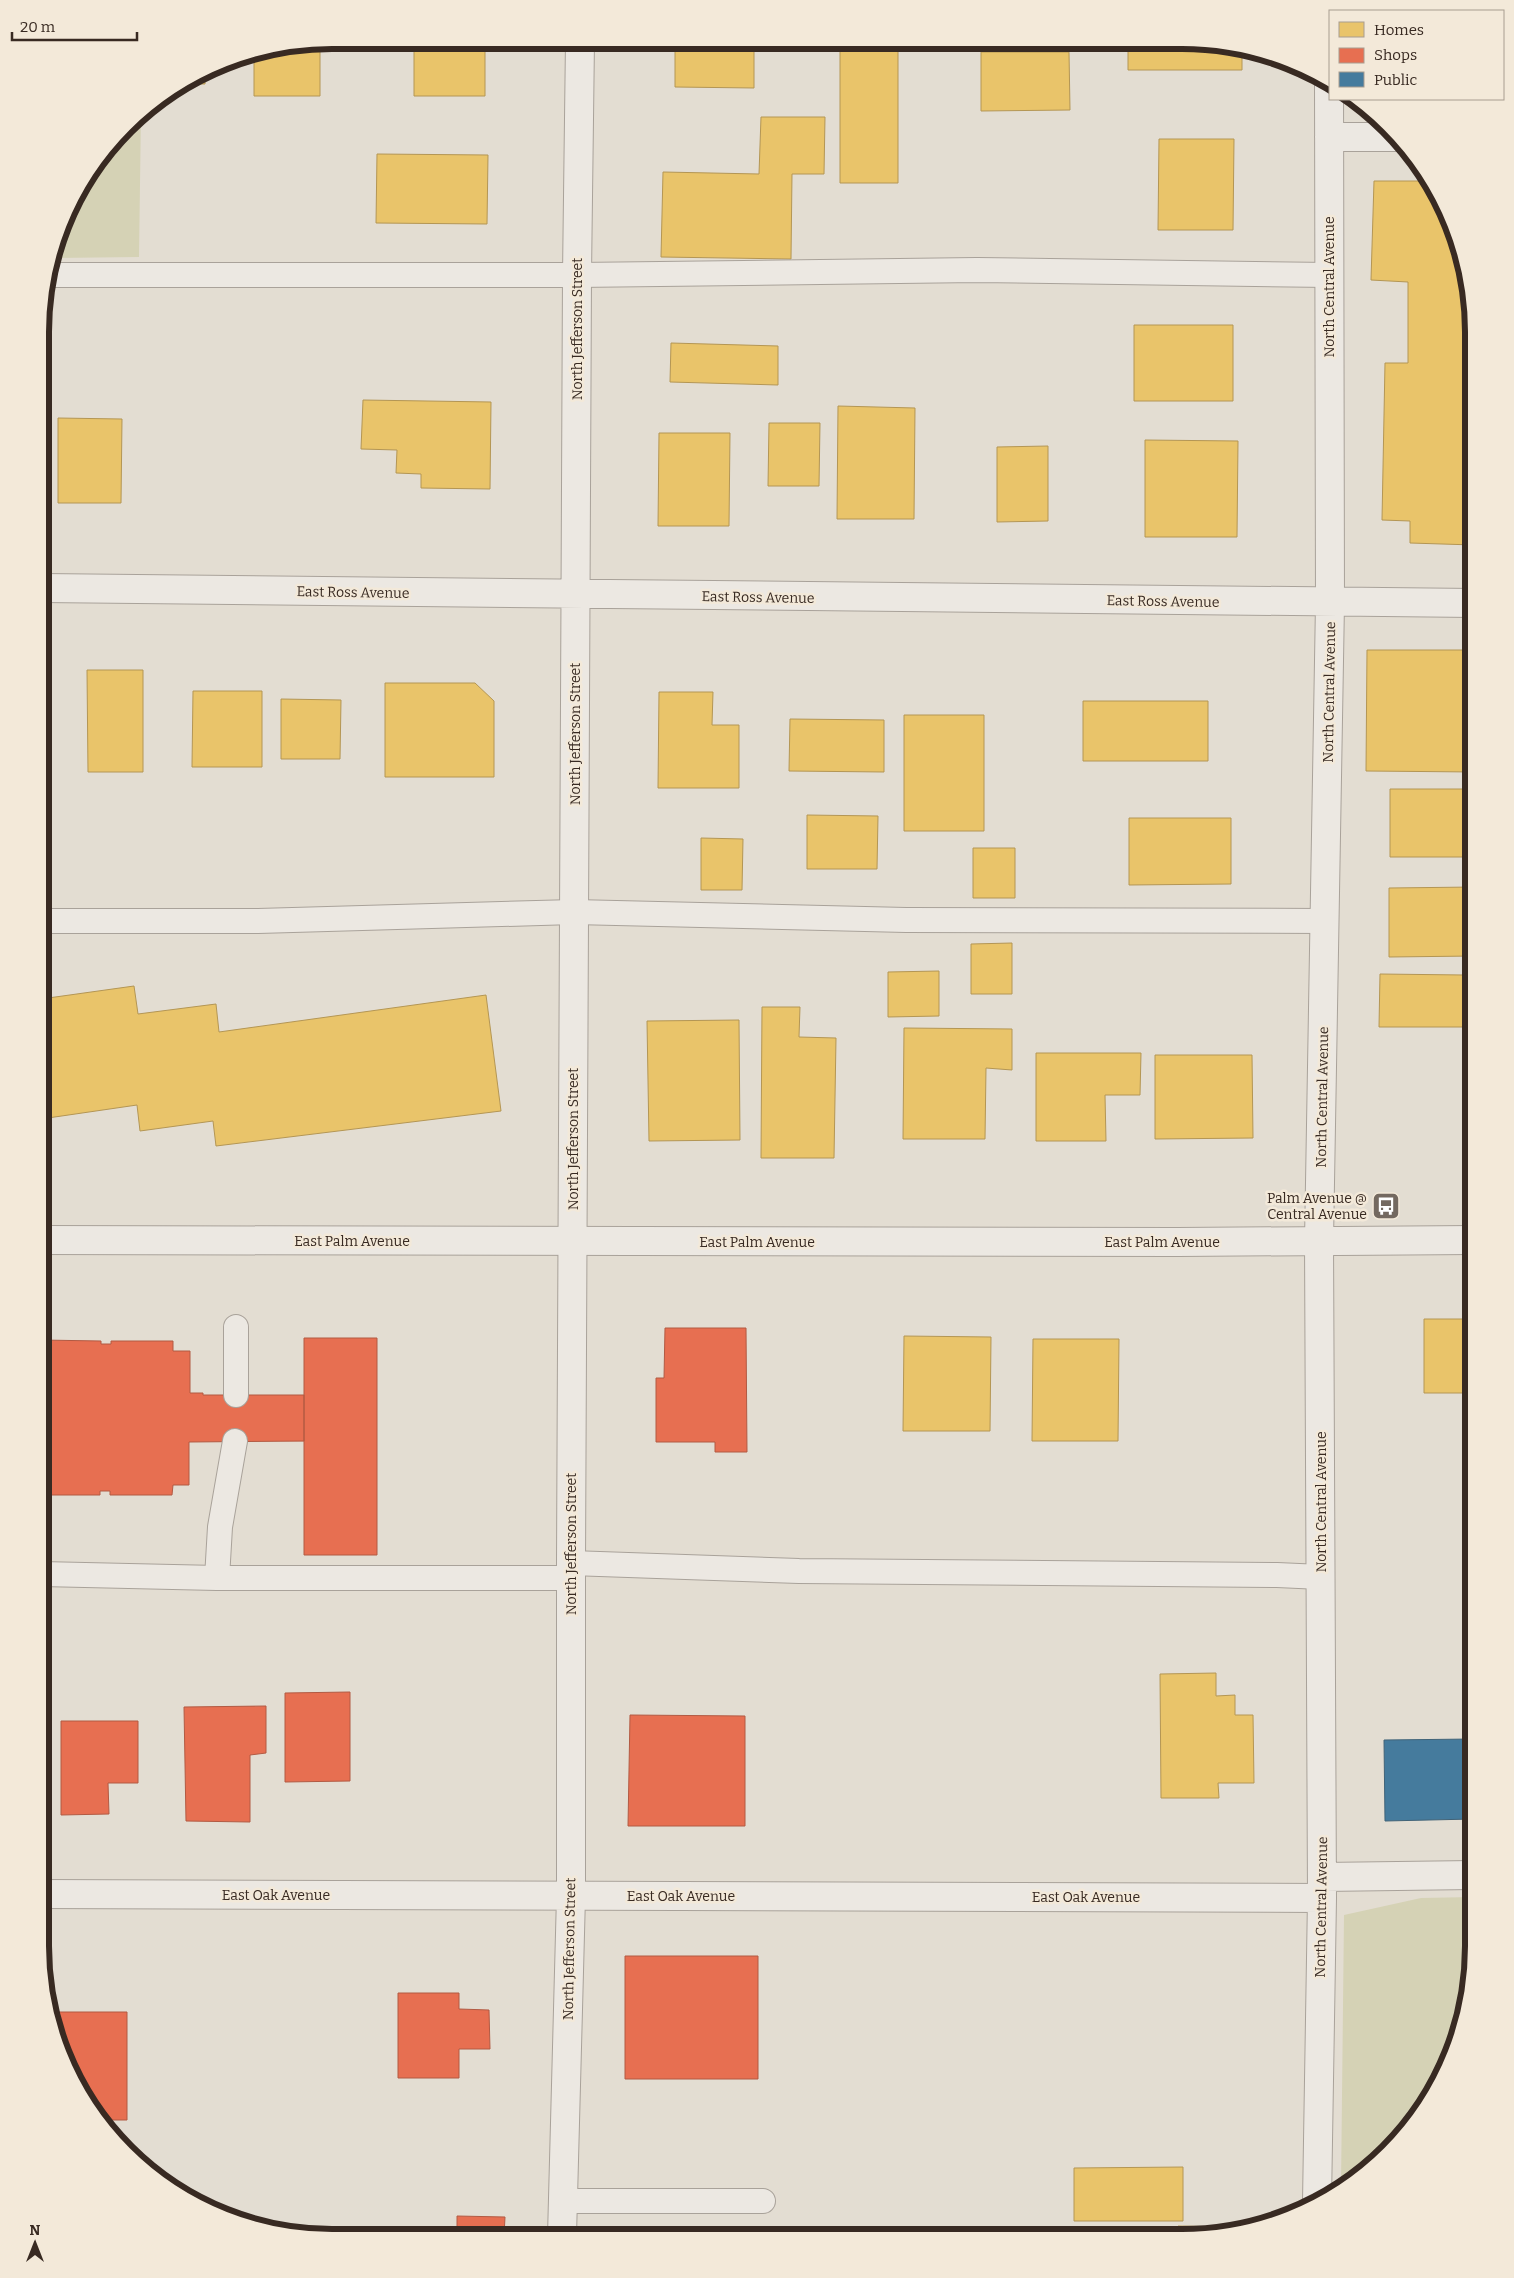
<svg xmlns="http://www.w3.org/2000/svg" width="1514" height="2278" viewBox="0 0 1514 2278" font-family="Bitter,serif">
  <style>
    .green { fill: #d5d2b5 }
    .homes { fill: #e9c46a; stroke: #b49654 }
    .shops { fill: #e76f51; stroke: #b25a43 }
    .public { fill: #457b9d; stroke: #416378 }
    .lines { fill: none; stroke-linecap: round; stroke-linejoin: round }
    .service-casing { stroke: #a9a29a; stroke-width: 26 }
    .minor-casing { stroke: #a9a29a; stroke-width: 30 }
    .tertiary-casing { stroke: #a9a29a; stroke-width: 30 }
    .service { stroke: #ece8e2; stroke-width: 24 }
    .minor { stroke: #ece8e2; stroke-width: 28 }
    .tertiary { stroke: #ece8e2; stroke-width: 28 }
    .labels { text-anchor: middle; stroke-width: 5; stroke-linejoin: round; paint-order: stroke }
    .street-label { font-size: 14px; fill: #382a22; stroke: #f3e9d9 }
    .poi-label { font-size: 14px; fill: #382a22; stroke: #f3e9d9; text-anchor: end }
    .rim { fill: none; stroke: #382a22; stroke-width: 6 }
  </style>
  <rect width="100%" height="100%" fill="#e3ddd2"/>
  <path class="green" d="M141 112 139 257 55 258 79 186Z
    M1473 1897V1965L1452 2057 1414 2124 1360 2177 1341 2188 1344 1915 1421 1898Z"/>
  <path class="homes" d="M675 41H754V88L675 87Z
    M320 42V96H254V53Z
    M1128 42 1220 43 1242 48V70H1128Z
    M414 46H485V96H414Z
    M840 46H898V183H840Z
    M981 52H1069L1070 110 981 111Z
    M205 75V84H188Z
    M761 117H825L824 174H792L791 259 661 257 663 172 759 174Z
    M1159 139H1234L1233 230H1158Z
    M377 154 488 155 487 224 376 223Z
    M1374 181H1429L1452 220 1474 332V545L1410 543V521L1382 520 1385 363H1408V282L1371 280Z
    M1134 325H1233V401H1134Z
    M671 343 778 346V385L670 382Z
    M363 400 491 402 490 489 421 488V474L396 473 397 450 361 449Z
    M838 406 915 408 914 519H837Z
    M58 418 122 419 121 503H58Z
    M769 423H820L819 486H768Z
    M659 433H730L729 526H658Z
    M1145 440 1238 441 1237 537H1145Z
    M1048 446V521L997 522V447Z
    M1367 650H1474V772L1366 771Z
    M87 670H143V772H88Z
    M385 683H475L494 701V777H385Z
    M193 691H262V767H192Z
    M659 692H713L712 725H739V788H658Z
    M281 699 341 700 340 759H281Z
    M1083 701H1208V761H1083Z
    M904 715H984V831H904Z
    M790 719 884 720V772L789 771Z
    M1390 789H1474V857H1390Z
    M807 815 878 816 877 869H807Z
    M1129 818H1231V884L1129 885Z
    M701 838 743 839 742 890H701Z
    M973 848H1015V898H973Z
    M1474 887V956L1389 957V888Z
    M1012 943V994H971V944Z
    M939 971V1016L888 1017V972Z
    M1380 974 1464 975 1463 1027H1379Z
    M134 986 138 1014 216 1004 219 1032 486 995 501 1111 216 1146 213 1121 140 1131 137 1105 41 1119V999Z
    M762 1007H800L799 1037 836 1038 834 1158H761Z
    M739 1020 740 1140 649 1141 647 1021Z
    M904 1028 1012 1029V1070L986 1068 985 1139H903Z
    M1036 1053H1141L1140 1095H1105L1106 1141H1036Z
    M1155 1055H1252L1253 1138 1155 1139Z
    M1424 1319H1474V1393H1424Z
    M904 1336 991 1337 990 1431H903Z
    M1033 1339H1119L1118 1441H1032Z
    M1216 1673V1696L1235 1695V1715H1253L1254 1783H1218L1219 1798H1161L1160 1674Z
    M1183 2167V2221H1074V2168Z
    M1178 2226 1230 2227V2229L1178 2238Z"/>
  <path class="shops" d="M665 1328H746L747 1452H715V1442H656V1378H664Z
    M304 1338H377V1555H304Z
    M41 1340 101 1341V1344H111V1341H173V1351H190V1393H203V1395H304V1441L189 1442V1485H173L172 1495H110V1491H100V1495H41Z
    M350 1692V1781L285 1782V1693Z
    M266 1706V1753L250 1755V1822L186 1821 184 1707Z
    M630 1715 745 1716V1826H628Z
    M61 1721H138V1783H108L109 1814 61 1815Z
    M625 1956H758V2079H625Z
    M398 1993H459V2009L489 2010 490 2049H459V2078H398Z
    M53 2012H127V2120H98L62 2058Z
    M457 2216 505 2217 504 2236H457Z"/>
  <path class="public" d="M1473 1739V1819L1385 1821 1384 1740Z"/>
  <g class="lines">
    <g class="service-casing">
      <path id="service" d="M49 275H577L977 270 1329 275
        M42 921H258L574 912 906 920 1325 921
        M236 1395V1327
        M571 1563 799 1571 1277 1575 1321 1577
        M41 1574 217 1578H571
        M217 1578 220 1527 235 1441
        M563 2201H763"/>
    </g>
    <g class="minor-casing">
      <path id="minor" d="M1329 137H1397
        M42 588 1474 603
        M1322 1877 1473 1875
        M40 1894 1322 1898
        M1317 2202 1322 1898 1319 1241 1330 603 1329 82
        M562 2236 571 1896V1563L577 275 580 41"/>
    </g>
    <g class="tertiary-casing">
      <path id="tertiary" d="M41 1240 1178 1242 1474 1240"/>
    </g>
    <use href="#service" class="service"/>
    <use href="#minor" class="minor"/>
    <use href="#tertiary" class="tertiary"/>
  </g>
  <defs>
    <g id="bus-square" transform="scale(1.4375)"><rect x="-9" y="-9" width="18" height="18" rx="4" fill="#746960" stroke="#f3e9d9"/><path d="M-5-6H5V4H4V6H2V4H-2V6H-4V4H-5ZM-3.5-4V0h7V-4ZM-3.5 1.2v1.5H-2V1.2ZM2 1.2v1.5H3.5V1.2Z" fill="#fff"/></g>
  </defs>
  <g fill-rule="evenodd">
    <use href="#bus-square" x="1386" y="1206"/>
  </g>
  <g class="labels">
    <g class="street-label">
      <text transform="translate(1329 287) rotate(-90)" y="5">North Central Avenue</text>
      <text transform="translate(577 329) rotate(-90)" y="5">North Jefferson Street</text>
      <text transform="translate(353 592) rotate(1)" y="5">East Ross Avenue</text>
      <text transform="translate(758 597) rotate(1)" y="5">East Ross Avenue</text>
      <text transform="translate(1163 601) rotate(1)" y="5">East Ross Avenue</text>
      <text transform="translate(1329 692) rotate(-89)" y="5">North Central Avenue</text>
      <text transform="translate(575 734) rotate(-90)" y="5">North Jefferson Street</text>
      <text transform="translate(1322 1097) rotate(-89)" y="5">North Central Avenue</text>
      <text transform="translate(573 1139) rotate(-90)" y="5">North Jefferson Street</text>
      <text x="352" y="1246">East Palm Avenue</text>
      <text x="757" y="1247">East Palm Avenue</text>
      <text x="1162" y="1247">East Palm Avenue</text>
      <text transform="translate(1321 1502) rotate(-90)" y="5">North Central Avenue</text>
      <text transform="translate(571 1544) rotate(-90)" y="5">North Jefferson Street</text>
      <text x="276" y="1900">East Oak Avenue</text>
      <text x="681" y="1901">East Oak Avenue</text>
      <text x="1086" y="1902">East Oak Avenue</text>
      <text transform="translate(1321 1907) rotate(-89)" y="5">North Central Avenue</text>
      <text transform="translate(569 1949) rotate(-89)" y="5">North Jefferson Street</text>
    </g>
    <g class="poi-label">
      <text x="1367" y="1203">Palm Avenue @<tspan x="1367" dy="16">Central Avenue</tspan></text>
    </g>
  </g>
  <path d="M0 0H1514V2278H0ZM332 49H1182A283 283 0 0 1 1465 332V1946A283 283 0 0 1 1182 2229H332A283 283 0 0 1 49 1946V332A283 283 0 0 1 332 49Z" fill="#f3e9d9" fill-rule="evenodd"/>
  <path class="rim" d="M332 49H1182A283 283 0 0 1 1465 332V1946A283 283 0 0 1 1182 2229H332A283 283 0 0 1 49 1946V332A283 283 0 0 1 332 49Z"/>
  <rect x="1329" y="10" width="175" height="90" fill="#f3e9d9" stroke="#a89d90"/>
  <rect x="1339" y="22" width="25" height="15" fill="#e9c46a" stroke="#a89d90"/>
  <text x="1374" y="35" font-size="15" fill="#382a22">Homes</text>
  <rect x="1339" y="48" width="25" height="15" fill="#e76f51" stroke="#a89d90"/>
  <text x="1374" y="60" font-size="15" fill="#382a22">Shops</text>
  <rect x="1339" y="72" width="25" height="15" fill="#457b9d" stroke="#a89d90"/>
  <text x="1374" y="85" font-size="15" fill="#382a22">Public</text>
  <g transform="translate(35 2243)" stroke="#f3e9d9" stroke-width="4" paint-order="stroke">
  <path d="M0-4L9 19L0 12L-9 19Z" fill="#382a22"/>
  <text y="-8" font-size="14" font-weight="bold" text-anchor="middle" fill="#382a22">N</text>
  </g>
  <path d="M12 32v8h125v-8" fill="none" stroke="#382a22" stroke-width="2.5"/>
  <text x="20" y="32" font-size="15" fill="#382a22" stroke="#f3e9d9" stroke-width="4" paint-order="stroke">20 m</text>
</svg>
